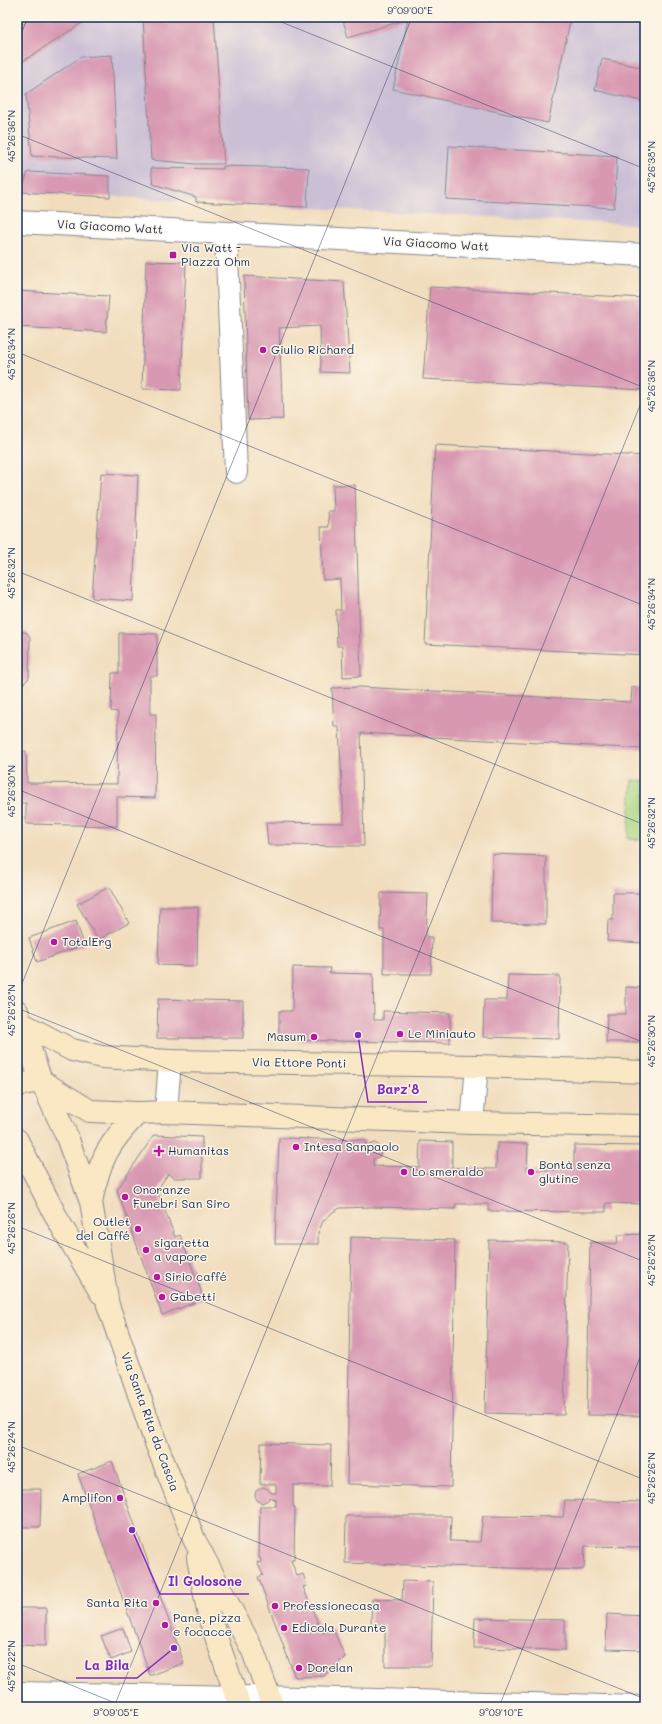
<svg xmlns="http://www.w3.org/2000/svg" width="662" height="1724" viewBox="0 0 662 1724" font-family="Mali,sans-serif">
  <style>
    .industrial { fill: #cbbfd5 }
    .green { fill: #a9d581; stroke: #628270 }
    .building { fill: #d898b2 }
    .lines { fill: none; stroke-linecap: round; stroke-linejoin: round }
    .street-casing { stroke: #86868e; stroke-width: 24 }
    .secondary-casing { stroke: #86868e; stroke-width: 24 }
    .street { stroke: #fff; stroke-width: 22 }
    .secondary { stroke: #fae7c3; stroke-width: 22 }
    .ticks { fill: none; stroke: #1b2f5e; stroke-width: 1; stroke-opacity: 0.45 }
    .poi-dot { fill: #b5179e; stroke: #fcf5e5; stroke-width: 1.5 }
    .labels { text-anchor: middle; stroke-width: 3; stroke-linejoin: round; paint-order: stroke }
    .street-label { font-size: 12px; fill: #1b2f5e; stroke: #fcf5e5 }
    .poi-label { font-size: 12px; fill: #1b2f5e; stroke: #fcf5e5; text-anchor: start }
    .leader { fill: none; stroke: #7b2cbf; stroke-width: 1.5 }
    .callout-dot { fill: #7b2cbf; stroke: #fcf5e5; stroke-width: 1.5 }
    .callout-label { font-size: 13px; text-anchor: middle; font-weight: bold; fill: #7b2cbf; stroke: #fcf5e5; stroke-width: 3; stroke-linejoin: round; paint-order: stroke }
    .neatline { fill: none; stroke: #1b2f5e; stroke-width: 1.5 }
    .ticks-label { font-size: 10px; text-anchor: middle; fill: #1b2f5e }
  </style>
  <rect width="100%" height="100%" fill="#fcf5e5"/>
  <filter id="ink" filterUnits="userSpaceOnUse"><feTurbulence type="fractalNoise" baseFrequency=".025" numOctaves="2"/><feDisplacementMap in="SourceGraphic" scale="8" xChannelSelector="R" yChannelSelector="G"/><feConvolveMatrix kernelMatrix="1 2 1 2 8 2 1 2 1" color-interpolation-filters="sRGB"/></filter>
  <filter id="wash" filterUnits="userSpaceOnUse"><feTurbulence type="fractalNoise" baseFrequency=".012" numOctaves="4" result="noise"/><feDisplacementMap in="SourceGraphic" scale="16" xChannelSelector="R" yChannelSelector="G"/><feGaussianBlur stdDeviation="0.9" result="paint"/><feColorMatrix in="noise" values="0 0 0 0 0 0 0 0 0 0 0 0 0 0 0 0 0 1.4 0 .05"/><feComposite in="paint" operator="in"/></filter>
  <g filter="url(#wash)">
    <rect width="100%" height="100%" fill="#f1ddbd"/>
    <path class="industrial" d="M33 17H645V225L196 202 17 190V27Z"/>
    <path class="green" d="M632 780 645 781V840L628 839Z"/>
    <g id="blocks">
      <path class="building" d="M34 17H91L17 65V28Z
        M143 17H214L224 164H195L151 160Z
        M342 17H571L548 123 393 89 408 19 348 37Z
        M112 55 117 159 32 156 26 94 81 57Z
        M602 59 645 68V102L595 90Z
        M449 146 617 156 614 208 446 199Z
        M223 166 309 168 307 207 196 202V197L153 184 151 168 223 169Z
        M28 172 110 176V197L21 192Z
        M146 261 186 262 181 390 142 389Z
        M244 276 344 282 350 373 321 372 320 326 279 328 283 419 248 420Z
        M430 287 645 298V390L423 379Z
        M17 291 109 296 106 332 17 327Z
        M435 445 645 456V655L425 644Z
        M101 473 138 475 133 601 92 598Z
        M333 485H355L361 676 343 677 342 646H337L336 610H341L340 579 323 580 321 527H329L328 511H334Z
        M17 632H26L30 637 29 678 24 683H17Z
        M119 633 157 634V676H150V714H156L155 798 117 797V826L26 824V803H17V751H26L27 783 117 784 118 712 111 711 112 673H119Z
        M360 687 631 702 632 687 645 688V749L361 733 364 846 268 845 266 822 344 823 339 727H334L332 688Z
        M492 854 546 856V924L491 923Z
        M109 887 129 923 98 940 77 904Z
        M381 893 428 894 426 937H432L431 974H384V930H380Z
        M613 893H645V943L607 941 608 920H613Z
        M160 907H198L197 966 158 965Z
        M76 921 84 945 37 962 29 938Z
        M293 967 330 968 329 973 373 974 374 1020H383V1011L450 1013V1043L279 1040V1011H292Z
        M508 975 560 976 559 1039 483 1037 484 1000H507Z
        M626 987 645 988V1042H606L607 1014H626Z
        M158 999 243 1001V1038H157Z
        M154 1135 202 1137V1178H175L168 1174 157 1190 175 1237 180 1235 204 1299 162 1315 117 1190Z
        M279 1138 365 1140 367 1151 369 1145 375 1143 380 1146 382 1151 379 1157 373 1159V1166L419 1167 420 1141 452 1142V1168L496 1169 497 1143 528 1144 527 1170H574V1145L645 1146V1204L606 1203V1212L488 1211V1204H456L455 1209 371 1207 340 1208 333 1212 323 1221 318 1233V1244H275Z
        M645 1234V1416L587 1415 590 1242 617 1244 618 1235Z
        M351 1237 455 1240 451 1487 347 1484Z
        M489 1240 568 1242 564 1415 485 1413Z
        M261 1443 331 1445 330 1486 293 1485V1507H295L294 1560H291L292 1563 297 1576 303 1574 307 1586 303 1587 322 1633 333 1629 345 1657 324 1676 295 1677 258 1577 263 1575 257 1562 261 1563V1559L259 1558 260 1506H276V1500L269 1497 268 1500 262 1503 257 1500 255 1496 256 1491 263 1487 268 1489 271 1493H276V1484H260Z
        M112 1461 184 1663 152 1675H150L78 1474Z
        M17 1489H41L40 1527H17Z
        M565 1500 645 1502V1547L585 1546 584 1569 578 1570 345 1563 346 1516H451L450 1541 480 1542 483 1516 563 1517Z
        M403 1581 433 1582 431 1666H385V1625H371L372 1599 402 1600Z
        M17 1608H46V1646L17 1645Z
        M607 1614 645 1616V1650L606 1649Z
        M475 1618 565 1620V1650L474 1648Z
        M123 1628 131 1652 111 1660 101 1636Z"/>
    </g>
  </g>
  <g filter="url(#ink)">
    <use href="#blocks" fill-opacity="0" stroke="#86868e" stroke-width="1"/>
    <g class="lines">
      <g class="street-casing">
        <path id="street" d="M17 222 645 255
          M226 233 236 472
          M166 1112 170 1061
          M472 1123 477 1066
          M17 1693 302 1698 642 1707"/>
      </g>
      <g class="secondary-casing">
        <path id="secondary" d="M17 1011 41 1081 65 1132 91 1202 108 1305 154 1438 194 1539 253 1651 273 1707
          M17 1021 72 1050 102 1057 170 1061 477 1066 645 1072
          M41 1081 90 1111 138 1113 166 1112 472 1123 645 1126
          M17 1085 41 1081
          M17 1140 58 1220 101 1293
          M91 1202C99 1161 108 1143 138 1113
          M198 1558 209 1616 240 1707"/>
      </g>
      <use href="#street" class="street"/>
      <use href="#secondary" class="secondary"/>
    </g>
  </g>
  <path class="ticks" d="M269 17 645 169M17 44 28 17M17 134 645 388M17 352 645 606M17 571 645 825M17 789 645 1043M17 996 412 17M17 1008 645 1262M17 1226 645 1480M17 1445 645 1699M17 1663 125 1707M114 1707 645 393M499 1707 645 1345"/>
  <g class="poi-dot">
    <rect x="169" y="251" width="8" height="8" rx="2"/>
    <circle cx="263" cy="350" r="4"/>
    <circle cx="54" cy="942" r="4"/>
    <circle cx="400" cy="1034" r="4"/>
    <circle cx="314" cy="1037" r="4"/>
    <circle cx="296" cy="1147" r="4"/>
    <path d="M157 1145h4v4h4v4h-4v4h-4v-4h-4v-4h4z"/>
    <circle cx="404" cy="1172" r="4"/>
    <circle cx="531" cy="1172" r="4"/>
    <circle cx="125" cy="1197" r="4"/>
    <circle cx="138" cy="1229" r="4"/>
    <circle cx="146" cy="1250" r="4"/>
    <circle cx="157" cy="1277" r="4"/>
    <circle cx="162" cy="1297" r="4"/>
    <circle cx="120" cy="1498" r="4"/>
    <circle cx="156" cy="1603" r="4"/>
    <circle cx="275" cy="1606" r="4"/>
    <circle cx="165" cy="1625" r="4"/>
    <circle cx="284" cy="1628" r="4"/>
    <circle cx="299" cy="1668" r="4"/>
  </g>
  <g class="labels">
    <g class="street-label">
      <text transform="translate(110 227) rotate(3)" y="4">Via Giacomo Watt</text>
      <text transform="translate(436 244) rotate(3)" y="4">Via Giacomo Watt</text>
      <text transform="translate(299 1063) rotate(1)" y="4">Via Ettore Ponti</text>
      <text transform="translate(150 1422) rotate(70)" y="4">Via Santa Rita da Cascia</text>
    </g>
    <g class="poi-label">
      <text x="181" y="252">Via Watt -<tspan x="181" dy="14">Piazza Ohm</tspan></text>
      <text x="271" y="354">Giulio Richard</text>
      <text x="62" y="946">TotalErg</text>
      <text x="408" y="1038">Le Miniauto</text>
      <text x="306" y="1041" text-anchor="end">Masum</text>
      <text x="304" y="1151">Intesa Sanpaolo</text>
      <text x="168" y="1155">Humanitas</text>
      <text x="539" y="1169">Bontà senza<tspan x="539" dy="14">glutine</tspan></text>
      <text x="412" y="1176">Lo smeraldo</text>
      <text x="133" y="1194">Onoranze<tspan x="133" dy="14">Funebri San Siro</tspan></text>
      <text x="130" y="1226" text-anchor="end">Outlet<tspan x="130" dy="14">del Caffé</tspan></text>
      <text x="154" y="1247">sigaretta<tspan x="154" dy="14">a vapore</tspan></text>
      <text x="165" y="1281">Sirio caffé</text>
      <text x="170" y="1301">Gabetti</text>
      <text x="112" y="1502" text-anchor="end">Amplifon</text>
      <text x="148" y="1607" text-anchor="end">Santa Rita</text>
      <text x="283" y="1610">Professionecasa</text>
      <text x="173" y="1622">Pane, pizza<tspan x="173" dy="14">e focacce</tspan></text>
      <text x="292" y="1632">Edicola Durante</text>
      <text x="307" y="1672">Dorelan</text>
    </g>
  </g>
  <path class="leader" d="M358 1035L368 1102H427M132 1530L160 1594H249M174 1648L137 1678H76"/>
  <g class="callout-dot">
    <circle cx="358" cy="1035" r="4"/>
    <circle cx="132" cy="1530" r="4"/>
    <circle cx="174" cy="1648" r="4"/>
  </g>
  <g class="callout-label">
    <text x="398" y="1094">Barz'8</text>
    <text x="205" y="1586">Il Golosone</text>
    <text x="107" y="1670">La Bila</text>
  </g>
  <rect width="662" height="1724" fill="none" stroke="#fcf5e5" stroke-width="44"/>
  <rect x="22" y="22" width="618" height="1680" class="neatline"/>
  <g class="ticks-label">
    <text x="410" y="14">9°09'00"E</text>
    <text transform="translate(11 136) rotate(-90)" y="4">45°26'36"N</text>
    <text transform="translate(651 167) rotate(-90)" y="4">45°26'38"N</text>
    <text transform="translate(11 354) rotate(-90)" y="4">45°26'34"N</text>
    <text transform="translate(651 386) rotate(-90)" y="4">45°26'36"N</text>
    <text transform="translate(11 573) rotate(-90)" y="4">45°26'32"N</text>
    <text transform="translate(651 604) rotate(-90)" y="4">45°26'34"N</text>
    <text transform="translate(11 791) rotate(-90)" y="4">45°26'30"N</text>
    <text transform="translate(651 823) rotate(-90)" y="4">45°26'32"N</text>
    <text transform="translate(11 1010) rotate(-90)" y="4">45°26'28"N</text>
    <text transform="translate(651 1041) rotate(-90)" y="4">45°26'30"N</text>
    <text transform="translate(11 1228) rotate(-90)" y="4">45°26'26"N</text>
    <text transform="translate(651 1260) rotate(-90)" y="4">45°26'28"N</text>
    <text transform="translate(11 1447) rotate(-90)" y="4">45°26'24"N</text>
    <text transform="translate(651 1478) rotate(-90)" y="4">45°26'26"N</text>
    <text transform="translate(11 1666) rotate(-90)" y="4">45°26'22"N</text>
    <text x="116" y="1716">9°09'05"E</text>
    <text x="501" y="1716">9°09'10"E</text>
  </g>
</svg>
